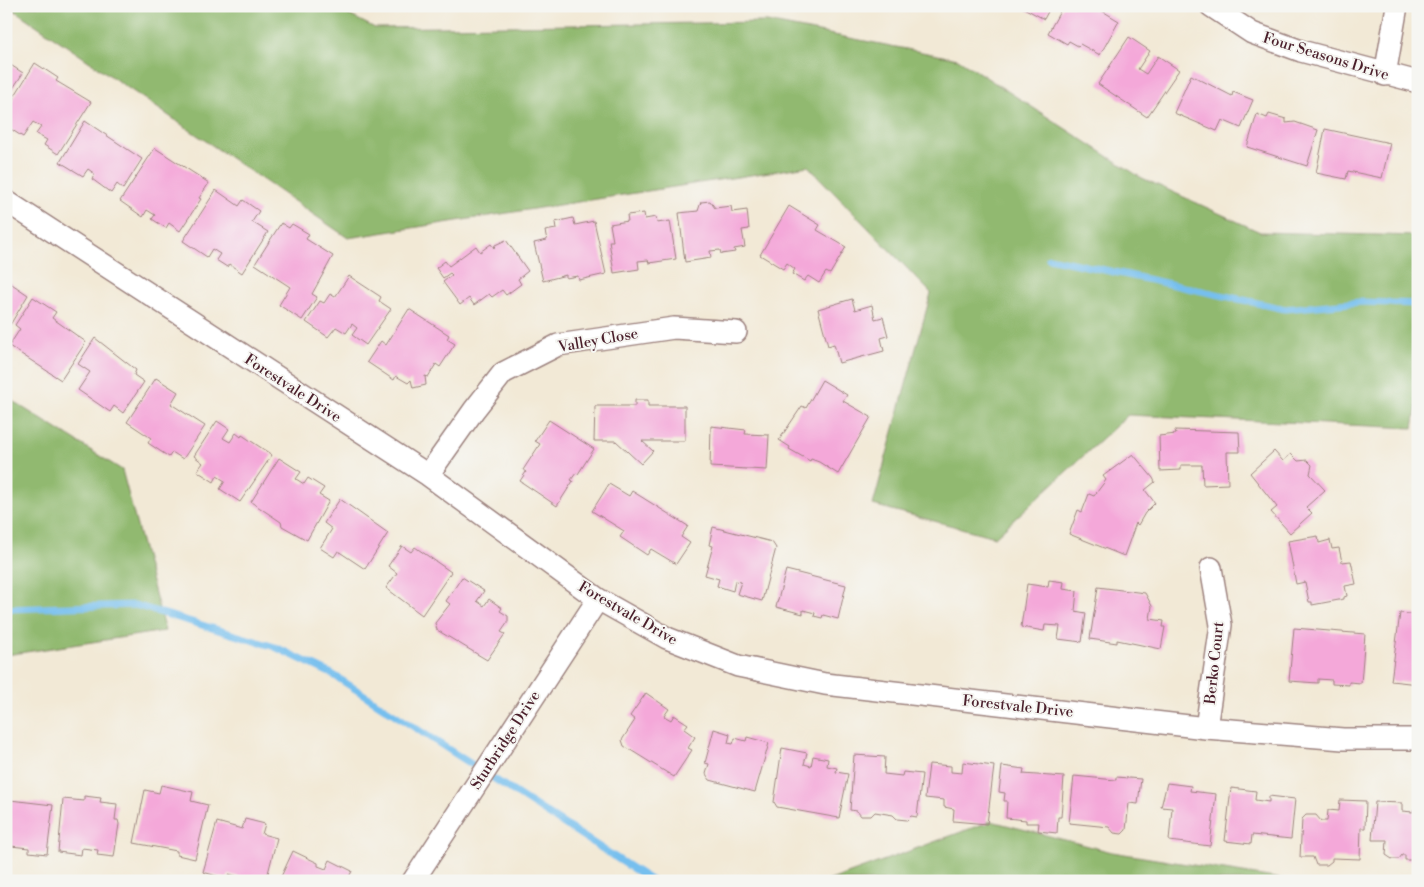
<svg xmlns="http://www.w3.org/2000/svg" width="1424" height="887" viewBox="0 0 1424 887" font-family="'Libre Bodoni',serif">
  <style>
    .forest { fill: #91b96f; stroke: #6e6c4d }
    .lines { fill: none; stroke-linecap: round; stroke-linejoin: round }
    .stream { stroke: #76bfee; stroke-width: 7 }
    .building { fill: #f4a8d9 }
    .street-casing { stroke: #9e8480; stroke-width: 24 }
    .street { stroke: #fff; stroke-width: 21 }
    .labels { text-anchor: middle; stroke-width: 4; stroke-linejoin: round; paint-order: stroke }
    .street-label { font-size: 15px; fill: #4a1f2b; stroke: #f6f6f2 }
  </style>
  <rect width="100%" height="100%" fill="#f6f6f2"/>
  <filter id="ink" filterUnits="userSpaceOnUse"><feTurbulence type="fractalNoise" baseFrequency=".02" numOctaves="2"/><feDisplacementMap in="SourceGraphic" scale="10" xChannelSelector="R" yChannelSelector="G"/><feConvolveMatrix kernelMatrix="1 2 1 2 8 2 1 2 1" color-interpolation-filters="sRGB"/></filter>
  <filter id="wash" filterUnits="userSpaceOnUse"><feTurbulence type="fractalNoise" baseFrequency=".0096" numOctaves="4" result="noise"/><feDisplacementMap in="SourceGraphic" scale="20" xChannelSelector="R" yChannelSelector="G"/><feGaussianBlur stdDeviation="1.12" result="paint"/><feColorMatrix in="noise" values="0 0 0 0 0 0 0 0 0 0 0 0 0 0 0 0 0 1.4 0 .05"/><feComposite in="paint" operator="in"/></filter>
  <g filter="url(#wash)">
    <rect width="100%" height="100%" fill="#f2e9d6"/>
    <path class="forest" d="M8 6H331L375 28 767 22 958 59 1140 177 1260 232 1418 236V400L1413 428 1128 415 995 537 873 505 931 293 808 166 348 238Z
      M6 397 122 470 165 631 6 655Z
      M991 821 1112 852 1293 881H828Z"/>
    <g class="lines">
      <path class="stream" d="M1049 258 1285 309 1361 302 1418 304
        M6 609 135 605 275 647 332 674 652 881"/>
    </g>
    <g id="blocks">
      <path class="building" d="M1020 6H1051L1044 19Z
        M1063 6H1094L1119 21 1100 55 1080 44 1078 46 1069 41 1067 44 1048 33Z
        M1129 37 1150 51 1138 69 1146 74 1158 56 1179 70 1147 117 1098 84Z
        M6 62 23 73 6 99Z
        M35 63 58 78 56 81 91 102 58 154 44 145 47 140 36 134 41 127 33 122 23 137 6 126V110Z
        M1191 75 1232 96 1233 92 1253 100 1241 128 1222 120 1217 131 1174 113Z
        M1257 114 1267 118 1269 114 1286 119V123L1295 122 1318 130 1307 166 1247 147Z
        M85 121 142 159 123 189 117 184 111 193 92 179 95 174 88 169 83 176 60 162Z
        M1325 129 1390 143 1382 178 1348 171 1346 179 1316 173Z
        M155 148 209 183 199 198 201 199 180 231 169 223 166 228 152 219 155 215 147 210 143 217 120 201Z
        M216 190 239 206 243 200 259 211 252 222 268 232 242 273 229 264 227 267 216 260 220 254 212 249 207 257 183 241Z
        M710 201 715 208 731 206 732 212 747 210 749 229 742 230 745 247 734 249 735 252 721 254 720 250 710 251 711 258 685 262 679 213 698 211 701 202Z
        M789 206 820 225 817 230 846 247 830 274 826 272 819 283 808 276 804 281 792 274 795 269 787 263 783 269 760 255Z
        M644 213 645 219 656 217 657 223 670 221 676 259 649 263 648 260 638 261 639 269 614 273 609 241H613L610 224 628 221 627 215Z
        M573 218 575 225 594 221 606 274 579 280 578 276 566 278V275L543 281 534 243 547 240 545 231 556 229 555 222Z
        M281 223 289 228 292 224 309 234 306 239 333 256 312 294 317 297 302 320 279 305 290 287 255 264Z
        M506 240 528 271 518 279 521 284 506 295 502 290 492 297 489 294 474 305 469 298 460 305 443 282 452 275 450 273 443 278 436 268 445 261 449 266 476 246 480 252 491 244 494 248 495 245Z
        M349 276 381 297 379 301 391 309 366 345 352 335 357 328 352 324 346 333 336 327 328 337 306 322 320 301 324 303 330 294 335 297Z
        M6 280 28 295 10 325 6 322Z
        M33 297 56 312 52 318 86 342 61 380 9 346 20 329 15 325Z
        M852 299 855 310 872 305 875 319 883 317 888 336 881 338 884 351 839 363 834 344 828 346 818 309Z
        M409 309 449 335 447 339 455 344 440 367 436 364 428 377 425 376 426 385 413 388 411 380 408 383 396 376 394 380 367 362 381 341 386 345Z
        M95 338 136 370 134 375 144 382 123 413 114 406 110 412 78 390 90 372 78 364Z
        M156 378 178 392 171 404 205 426 183 459 172 452 169 457 148 443 151 438 127 422Z
        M822 380 847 395 843 401 871 417 838 474 819 462 811 459 810 461 789 449 790 447 779 440 802 406 806 408Z
        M635 400H648V406H685V441H642L653 451 641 464 616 441H594L595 406H635Z
        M549 420 594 449 578 474 576 473 571 480 573 481 557 506 520 481 526 472 523 470 540 444 535 441Z
        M217 421 229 429 223 438 230 442 236 433 241 437 242 435 272 455 240 502 220 489 225 481 217 476 214 482 197 471 203 463 194 456Z
        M711 426 746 430 745 434 769 435 767 470 710 467Z
        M1175 430 1239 432 1240 452H1227L1228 484 1203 485 1202 465H1181V470L1160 471 1159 436 1176 434Z
        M1274 451 1283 461 1291 454 1298 461 1307 460 1312 465 1310 474 1325 490 1306 507 1312 513 1290 533 1271 512 1277 507 1250 473Z
        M1133 454 1153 478 1155 482 1145 490 1155 503 1145 513 1138 525 1136 523 1124 556 1069 534 1078 510 1082 512 1089 494 1094 496 1106 480 1103 476Z
        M279 458 301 472 296 479 304 484 308 478 324 488 319 495 329 501 307 540 282 526 281 522 251 502Z
        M609 484 629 496 632 491 688 526 681 537 690 543 676 564 651 549 647 555 620 537 624 531 592 511Z
        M340 499 388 533 365 569 338 551 334 557 320 548 332 529 324 523Z
        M713 527 772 542 776 548 762 601 737 594 741 582 735 581 733 591 717 586 719 579 705 575 713 546 709 545Z
        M1318 536 1319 543 1330 540 1332 549 1339 548 1342 562 1351 561 1356 584 1345 586 1347 596 1344 597V599L1312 605V602H1309L1305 582 1296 584 1288 541Z
        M402 546 411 552 415 547 451 572 422 615 386 588 397 573 388 566Z
        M786 570 846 585 838 619 823 615 822 618 814 616 815 613 803 610V614L776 607Z
        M462 577 484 591 477 601 484 606 489 599 502 608 500 611 508 616V622L501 632 505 634 487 660 437 630 435 623 450 604 446 601Z
        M1049 580 1064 582 1063 589 1077 591 1075 611 1086 613 1082 642 1058 639 1060 626 1045 625 1044 631 1021 627 1027 584 1048 587Z
        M1098 587 1145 593 1152 606 1150 619 1164 621 1163 627H1165L1161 649 1117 640V643L1090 639Z
        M1400 613 1418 615V684L1391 681Z
        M1294 628 1365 634 1361 683 1349 682V685L1332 684V680L1318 679V683L1289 681Z
        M646 693 669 709 664 716 671 720 674 715 688 724 684 729 695 737 688 748 692 750 674 777 624 746 622 740 635 720 630 716Z
        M714 729 730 734 728 743 733 744 735 738 746 741 747 737 769 743 755 792 710 780 706 774 709 764 705 763Z
        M782 748 807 753 804 764 811 766 813 756 828 759 827 766 837 768 836 772 848 774 839 818 777 807 774 802Z
        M854 755 885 757 884 774 902 776 903 772 922 774 917 817 911 816 907 820 897 819 893 815 875 812 871 816H861L857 811 850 810Z
        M963 762 994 766 987 824 953 821 954 809 944 807V800L925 798 929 764 951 766V772L962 773Z
        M1002 766 1024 769 1023 774 1064 777 1061 817H1058L1057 833 1038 831 1039 823H1026V820L1006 818 1007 801H1004L1005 793 999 792Z
        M1074 776 1116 780V777L1141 779 1138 804 1129 803 1126 830 1122 834 1114 833 1109 827 1069 823Z
        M1167 783 1191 786 1190 791 1216 794 1210 846 1169 841 1172 808 1161 807Z
        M161 785 193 792 191 801 208 805 195 859 177 855V851L134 843 145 790 159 793Z
        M1231 788 1256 791 1255 800 1269 802V796L1295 799 1291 839 1252 835 1251 844 1225 841Z
        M6 795H11L10 800 53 805 47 854 29 852V848L11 846V849H6Z
        M84 796 101 798 100 802 117 804 115 820H118L119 824 114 857 97 855 98 850 82 848 81 855 58 852 63 799 84 801Z
        M1340 800 1366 801 1365 828H1361L1360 859 1332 858V861L1327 865H1316L1313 857H1300L1302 819 1306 815H1316L1321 821H1327L1328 810 1339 811Z
        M1375 802 1402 803V811L1413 812 1414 809H1418V860H1405V855H1402L1399 859H1392L1386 855 1387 840H1372Z
        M245 819 265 824 262 834 277 838 266 881H238L239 877 229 874 227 879 203 872 217 822 242 829Z
        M293 851 318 863V866L326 869 330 860 352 871 347 881H279Z"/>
    </g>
  </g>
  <g filter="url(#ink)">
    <use href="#blocks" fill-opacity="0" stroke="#9e8480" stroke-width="1"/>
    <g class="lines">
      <g class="street-casing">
        <path id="street" d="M1211 6 1252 33 1301 51 1418 82
          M1385 75 1397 6
          M6 201 428 475 598 599 667 638 738 666 825 684 1206 728 1343 739H1418
          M428 475 474 410 503 373 558 345 674 328 736 332
          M1206 728 1221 625 1211 568
          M413 881 598 599"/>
      </g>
      <use href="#street" class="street"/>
    </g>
  </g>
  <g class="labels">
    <g class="street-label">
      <text transform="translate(1326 56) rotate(17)" y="5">Four Seasons Drive</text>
      <text transform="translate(598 340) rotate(-10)" y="5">Valley Close</text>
      <text transform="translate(293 388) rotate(33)" y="5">Forestvale Drive</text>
      <text transform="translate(628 613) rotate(30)" y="5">Forestvale Drive</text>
      <text transform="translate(1214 663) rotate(-84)" y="5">Berko Court</text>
      <text transform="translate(1018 706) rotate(6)" y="5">Forestvale Drive</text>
      <text transform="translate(505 740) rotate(-57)" y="5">Sturbridge Drive</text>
    </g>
  </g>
  <rect width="1424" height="887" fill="none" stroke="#f6f6f2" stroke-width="25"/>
</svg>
